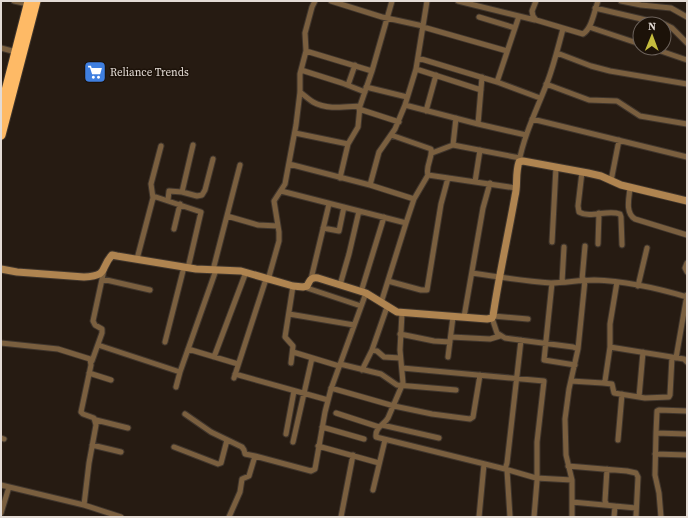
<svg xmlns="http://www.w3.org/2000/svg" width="688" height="518" viewBox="0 0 688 518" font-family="'Source Serif 4',serif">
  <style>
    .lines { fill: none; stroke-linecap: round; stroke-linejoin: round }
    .street-casing { stroke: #40362d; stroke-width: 7 }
    .secondary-casing { stroke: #40362d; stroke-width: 9 }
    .highway-casing { stroke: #40362d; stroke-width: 11 }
    .street { stroke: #7a5f3f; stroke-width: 5 }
    .secondary { stroke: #af8450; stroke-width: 7 }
    .highway { stroke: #feba66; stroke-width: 9 }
    .labels { text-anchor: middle; stroke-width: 3; stroke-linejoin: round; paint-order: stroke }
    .poi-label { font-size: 11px; fill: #e3dbd5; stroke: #1c1209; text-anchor: start }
  </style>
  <rect width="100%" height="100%" fill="#261b12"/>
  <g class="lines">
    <g class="street-casing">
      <path id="street" d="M14 1 28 4
        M331 1 382 17 423 26
        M458 1 535 20
        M536 1 532 11 533 16 536 20 583 34C592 28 594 12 598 1
        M621 1 641 5 671 8 687 17
        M595 8 663 24
        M479 17 515 28
        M664 24 672 28 687 43
        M423 27 507 51
        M589 27 640 44
        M1 48 16 52
        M652 48 687 60
        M306 51 372 71
        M557 53 591 66 610 71 687 84
        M418 58 497 82 540 98
        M416 69 481 90
        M301 70 342 83 365 92
        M497 82 519 16
        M546 84 589 100 617 101 640 116 687 124
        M348 85 355 65
        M366 87 407 97
        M300 92C304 95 308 99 313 102 327 110 344 107 360 106
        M405 105 478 124 526 135
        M359 109 399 122
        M426 111 436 75
        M532 119 687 157
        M478 124 482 77
        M295 133 348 144
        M391 135 431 149C433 158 425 166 428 175L516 188
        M453 145 456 118
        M432 153 453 145 520 158
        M519 162C524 135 537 109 547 83 554 65 558 47 563 29
        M289 164 370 185 414 199 428 175
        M582 172 578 206 579 212C591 219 607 209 620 214L621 217 622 245
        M340 178 348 144 358 127 360 106 372 71 392 1
        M611 181 619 140
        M475 182 480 150
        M370 185 379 152 395 129 405 105 416 69 427 1
        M630 188C629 198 625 213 635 219L687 235
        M281 191 406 223 381 303
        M182 192 197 196 202 195 205 190 213 159
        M153 196 201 212 188 268
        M168 200 169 191 182 192 193 145
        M227 216 258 225 278 226
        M406 223 414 199
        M323 228 339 231 344 207
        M174 229 180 204
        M552 242 556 167
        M598 244 599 213
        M137 259 153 198 151 184 161 146
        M687 263 685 268 687 272
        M213 270 240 165
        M472 273C498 277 524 281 551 283 565 283 579 280 594 280 625 281 657 288 687 297
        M102 279 150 290
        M311 279 329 204
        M268 280 279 241V232L274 201 285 184 296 125 300 92V74L306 51 305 33 312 7 315 1
        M582 280 585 246
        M388 281 421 290H427L441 204 448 178
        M562 282 564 247
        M552 283 544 360 575 365
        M340 285 349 254 359 211
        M638 286 647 248
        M304 287 361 306
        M361 292 384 217
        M402 313 400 350 403 383 388 418C384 425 375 427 376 437L505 469 507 463 521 340
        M289 314 354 325
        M493 316 528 319
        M464 317 483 208 490 183
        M492 318 497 333 505 338 573 347 578 349 569 389 565 419 566 455 572 480V517
        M400 334 434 341 450 342
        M451 337 490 339 500 336
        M165 342 184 267
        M1 343 58 349 90 359 91 365 81 412 83 414 94 418 96 425 89 463 84 505 121 517
        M98 345 180 372
        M610 347 684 359 687 362
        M188 349 238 364
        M578 349 585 280
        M372 350 387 307
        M293 352 339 366
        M214 357 246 272
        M448 357 453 317
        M676 358 687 295
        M92 361 102 333V329L95 325 93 321 104 270
        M291 363 293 346 285 337 293 286
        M340 364 381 374 397 385 456 390
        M402 368 544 381 537 442V481L534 517
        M362 370 372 350 377 351 384 357 400 358
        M89 373 111 380
        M235 374 328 400
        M234 378 266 279
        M571 381 603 383 605 381 610 347V324L617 282
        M603 383 612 384 614 393 645 398 669 397 670 395 672 357
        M176 387 180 372 216 270
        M331 388 394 406 432 414 470 419 473 417 480 375
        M639 397 643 352
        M336 413 379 427
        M185 414 211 432 242 447 244 450 245 454 255 456 249 476 242 479 240 492 229 517
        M96 420 128 428
        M382 425 439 438
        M322 427 364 439
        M656 433 657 411 659 410 687 411
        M286 434 294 391
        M1 438 4 439
        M618 440 622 394
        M293 442 312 358
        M92 445 121 452
        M318 446 379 463
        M174 447 218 464 221 463 227 440
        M655 454 687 455
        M255 456 311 471 315 469 325 412 331 389 366 293
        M568 466 627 471 636 473 638 477 636 517
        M505 469 536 478 572 480
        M507 470 510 517
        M1 485 84 505
        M373 490 385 440
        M572 502 636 508
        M607 505 605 501 607 469
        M1 513 9 487
        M341 517 353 455
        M479 517 484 464
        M614 517 615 506
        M661 517 659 493 655 475 656 433 687 434"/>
    </g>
    <g class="secondary-casing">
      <path id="secondary" d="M1 269 17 272 84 277C110 275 99 269 112 255L117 256 196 269 241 271 293 286 303 287 307 286C310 280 311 277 318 278L366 293 397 312 487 319 492 318 493 316C499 275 508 236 515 196 518 185 515 174 519 162L523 161 588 173 601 176 621 185 687 201"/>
    </g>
    <g class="highway-casing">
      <path id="highway" d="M1 110 29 1
        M1 135 36 1"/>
    </g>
    <use href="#street" class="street"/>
    <use href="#secondary" class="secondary"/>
    <use href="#highway" class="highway"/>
  </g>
  <defs>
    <g id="supermarket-square" transform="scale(1.15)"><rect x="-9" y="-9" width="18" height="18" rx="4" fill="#3f7fe0" stroke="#1c1209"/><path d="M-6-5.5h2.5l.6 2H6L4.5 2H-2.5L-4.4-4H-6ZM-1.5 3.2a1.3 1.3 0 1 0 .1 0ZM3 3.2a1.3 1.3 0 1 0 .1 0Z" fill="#fff"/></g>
  </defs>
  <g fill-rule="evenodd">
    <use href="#supermarket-square" x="95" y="72"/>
  </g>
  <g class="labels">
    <g class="poi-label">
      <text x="110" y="76">Reliance Trends</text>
    </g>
  </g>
  <rect width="688" height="518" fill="none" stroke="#e3dbd5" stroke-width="4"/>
  <g transform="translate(652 36) rotate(1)"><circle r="19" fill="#1c1209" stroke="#6c625b"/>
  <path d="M0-3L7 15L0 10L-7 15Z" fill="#c5bc3d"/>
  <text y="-6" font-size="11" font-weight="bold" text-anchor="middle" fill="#e3dbd5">N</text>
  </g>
</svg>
